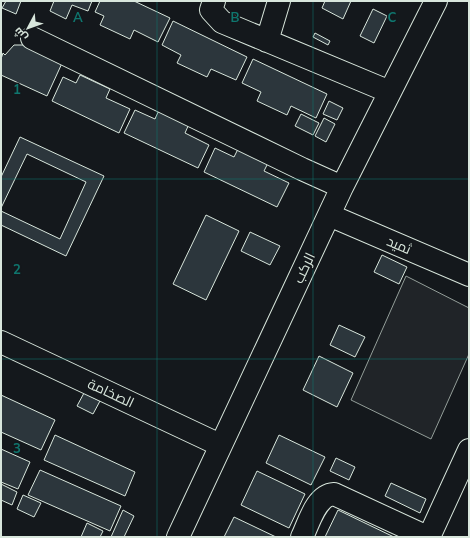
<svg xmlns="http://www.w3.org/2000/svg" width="470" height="538" viewBox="0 0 470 538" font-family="Mulish,Cairo,sans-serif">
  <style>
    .green { fill: #202428; stroke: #939e99 }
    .building { fill: #2c363c; stroke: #d8e6dc }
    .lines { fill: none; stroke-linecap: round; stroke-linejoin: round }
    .minor-casing { stroke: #d8e6dc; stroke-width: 24 }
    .minor { stroke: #14181c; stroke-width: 22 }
    .grid { fill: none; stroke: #0f766e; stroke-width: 1; stroke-opacity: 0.55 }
    .labels { text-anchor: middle; stroke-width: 3; stroke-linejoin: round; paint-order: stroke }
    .street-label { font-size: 14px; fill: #d8e6dc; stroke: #14181c }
    .grid-label { font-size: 13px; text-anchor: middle; font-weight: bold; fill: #0f766e; stroke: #14181c; stroke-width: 3; stroke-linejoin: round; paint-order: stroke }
  </style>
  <rect width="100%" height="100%" fill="#14181c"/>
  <path class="green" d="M406 276 469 308V354L431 439 351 400Z"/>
  <path class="building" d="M6 1H21L16 14 2 8Z
    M54 1H92L88 11 72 5 66 19 50 11Z
    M100 1H134L170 18 158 42 134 30 130 39 100 25 104 16 95 12Z
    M325 1H351L343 19 322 8Z
    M373 9 387 16 374 43 360 36Z
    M173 21 247 57 236 80 211 69 207 77 177 63 181 55 162 45Z
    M315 33 330 41 328 45 313 37Z
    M14 45H25L63 61 47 96 1 75V59L3 53 5 55Z
    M253 59 327 94 316 118 291 106 287 115 257 101 261 92 242 83Z
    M80 75 110 89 106 98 130 109 119 133 52 101 63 77 76 83Z
    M329 101 343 108 337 120 323 114Z
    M135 110 155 119 159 110 189 124 185 133 209 145 198 168 124 133Z
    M301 114 319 123 313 135 295 126Z
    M324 118 335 124 326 142 315 136Z
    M20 137 104 176 66 256 1 225V211L60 239 86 182 27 154 1 208V177Z
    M215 148 234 157 238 149 268 163 264 171 289 183 277 207 204 172Z
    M206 215 239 231 206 300 173 284Z
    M250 232 280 246 270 265 241 251Z
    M382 255 407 267 399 284 374 272Z
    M339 325 365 337 355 357 330 345Z
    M319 356 353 373 337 407 303 390Z
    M84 393 100 401 93 414 77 406Z
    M1 395 55 420 41 450 1 432Z
    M55 435 135 472 125 496 44 460Z
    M279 435 325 457 311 485 266 463Z
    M1 449 30 462 18 489 1 482Z
    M336 458 355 467 349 480 330 471Z
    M40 470 121 506 110 531 28 495Z
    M257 471 305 494 289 528 241 505Z
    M391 483 426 499 420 513 385 496Z
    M1 484 17 492 12 505 1 500Z
    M23 495 41 503 34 517 17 509Z
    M123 510 134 516 124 537H111Z
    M338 510 394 537H325Z
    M234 517 276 537H224Z
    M87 523 103 531 100 537H81Z"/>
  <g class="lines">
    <g class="minor-casing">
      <path id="minor" d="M214 1 211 10 222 22 390 92
        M32 38 302 169 342 187
        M267 41 279 1
        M329 215 469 275
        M1 342 220 445
        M178 537 342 187 436 1
        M302 537C309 523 316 495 334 494L427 537
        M429 537 469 450"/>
    </g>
    <use href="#minor" class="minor"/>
  </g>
  <path class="grid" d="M157 1V537M313 1V537M1 179H469M1 359H469"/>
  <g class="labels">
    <g class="street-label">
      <text transform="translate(399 245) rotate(23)" y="5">ثميد</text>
      <text transform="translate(304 268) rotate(-65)" y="5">الركب</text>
      <text transform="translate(111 393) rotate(25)" y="5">الصخامة</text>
    </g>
  </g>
  <g class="grid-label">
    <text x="78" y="22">A</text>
    <text x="235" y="22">B</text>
    <text x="392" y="22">C</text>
    <text x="17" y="94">1</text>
    <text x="17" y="274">2</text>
    <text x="17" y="453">3</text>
  </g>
  <rect width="470" height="538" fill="none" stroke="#d8e6dc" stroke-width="4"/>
  <g transform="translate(28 28) rotate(229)" stroke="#14181c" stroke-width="3" paint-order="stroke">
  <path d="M0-3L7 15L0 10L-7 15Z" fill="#d8e6dc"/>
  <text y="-6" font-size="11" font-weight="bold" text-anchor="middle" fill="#d8e6dc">ش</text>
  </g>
</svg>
